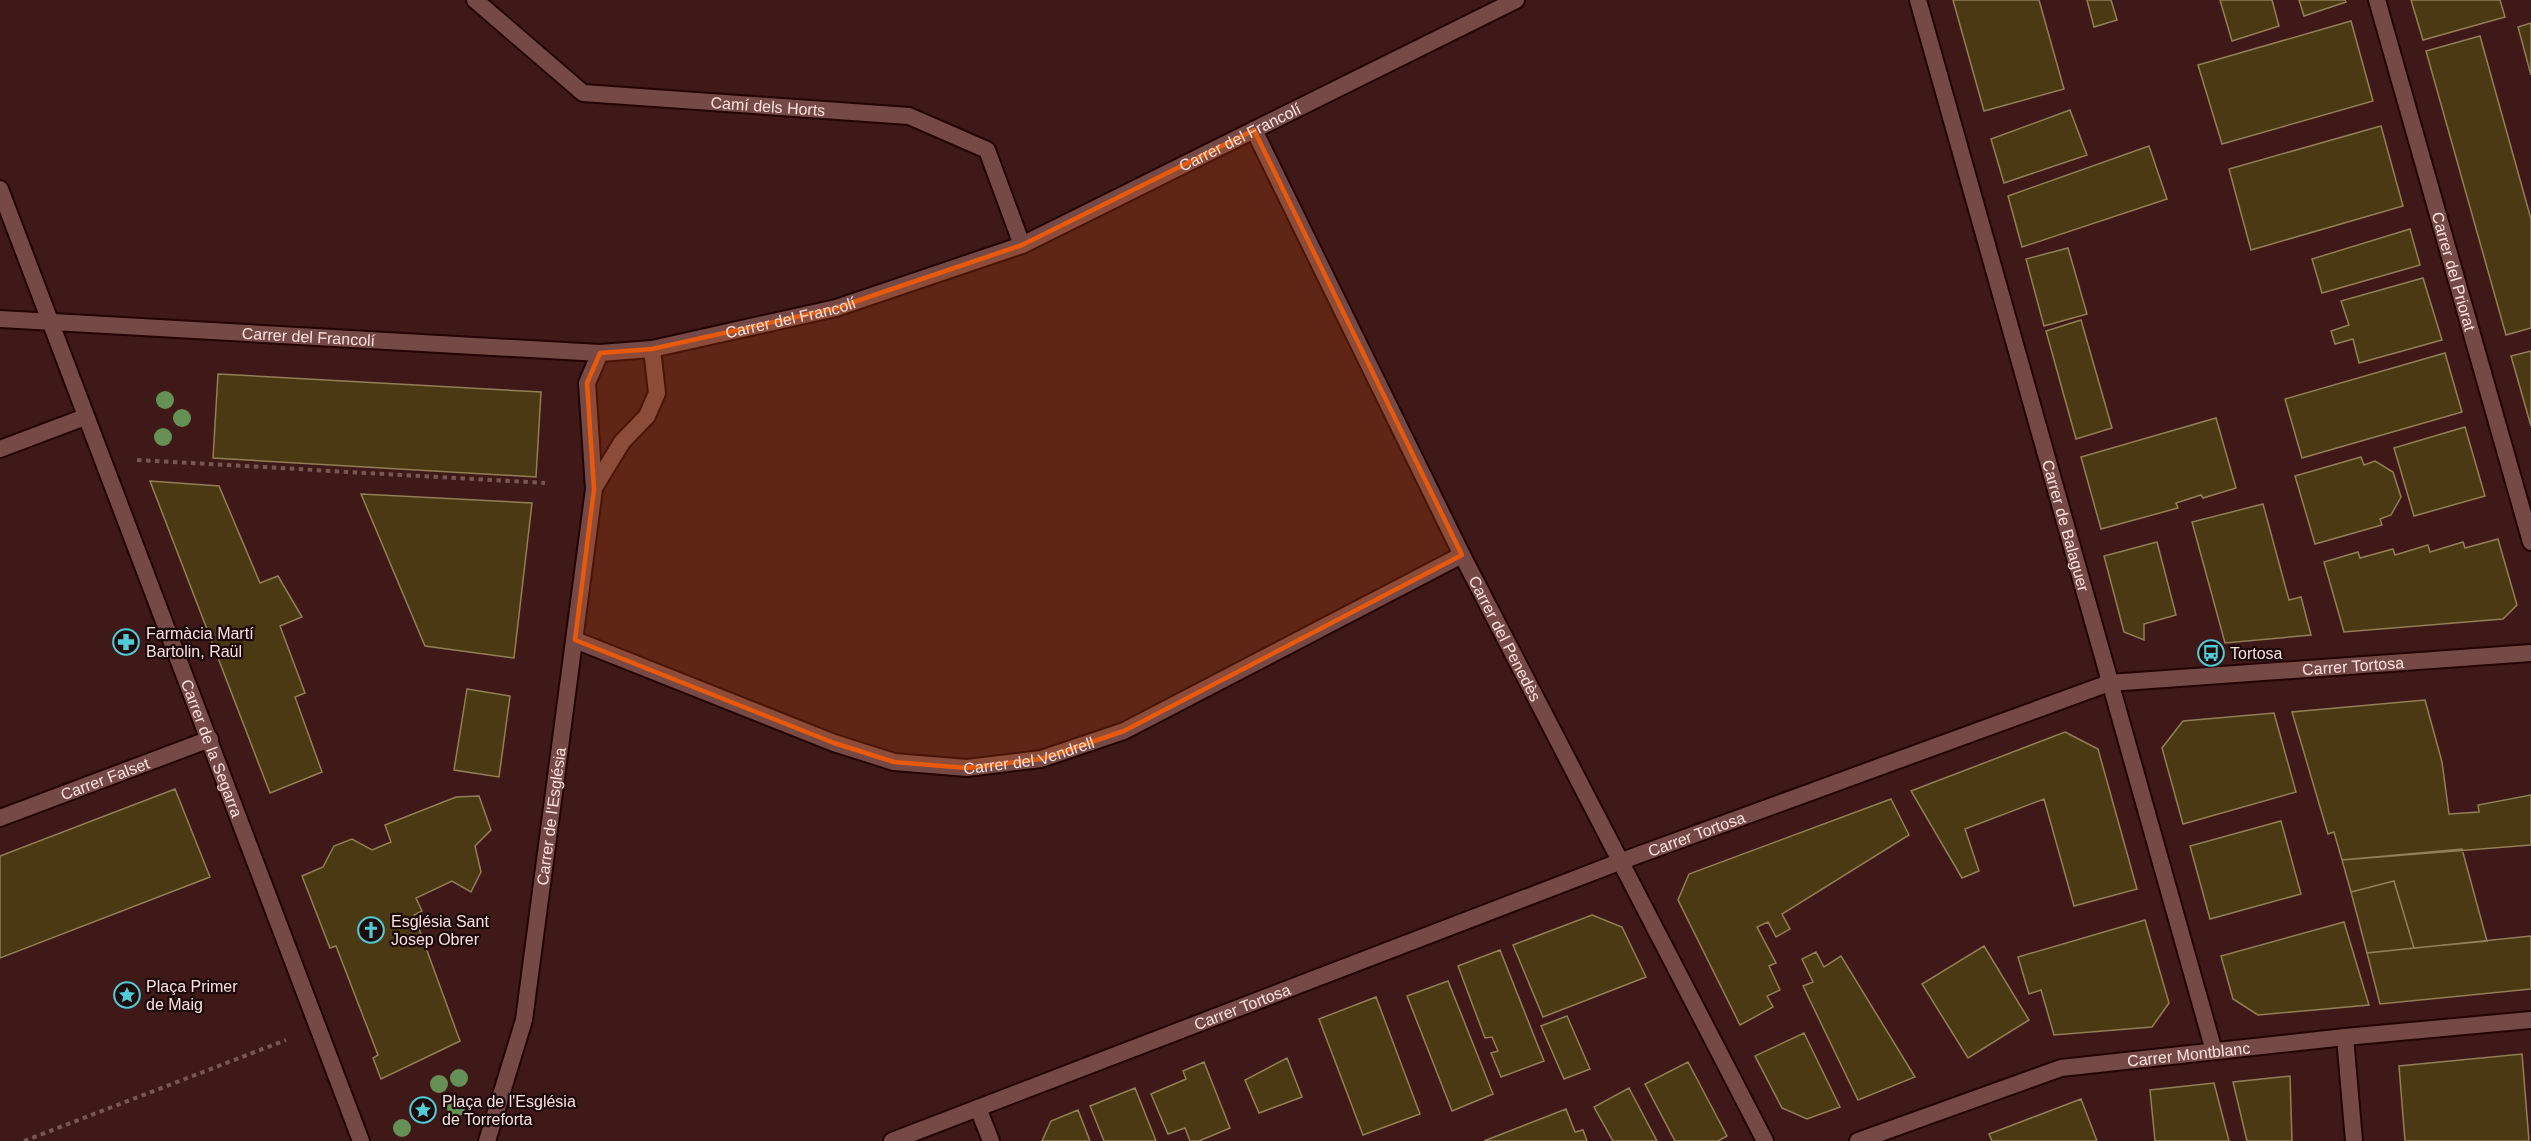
<svg xmlns="http://www.w3.org/2000/svg" width="2531" height="1141" viewBox="0 0 2531 1141" font-family="Helvetica,sans-serif">
  <style>
    .building { fill: #4a3912; stroke: #927e57; stroke-width: 1.5 }
    .lines { fill: none; stroke-linecap: round; stroke-linejoin: round }
    .minor-casing { stroke: #240303; stroke-width: 20 }
    .path { stroke: #785654; stroke-width: 4; stroke-dasharray: 4.5 4.5; stroke-linecap: butt }
    .minor { stroke: #754a46; stroke-width: 16 }
    .tree { fill: #659156 }
    .marked { fill: #e8590c; fill-opacity: 0.2; stroke: #e8590c; stroke-width: 4.5; stroke-linejoin: round }
    .labels { text-anchor: middle; stroke-width: 4.5; stroke-linejoin: round; paint-order: stroke }
    .street-label { font-size: 16px; fill: #fce1df; stroke: #1b0a09 }
    .poi-label { font-size: 16px; fill: #fce1df; stroke: #1b0a09; text-anchor: start }
  </style>
  <rect width="100%" height="100%" fill="#3f1918"/>
  <path class="building" d="M1953 0H2039L2064 89 1984 111Z
    M2087 0H2111L2117 20 2094 27Z
    M2220 0H2272L2279 26 2232 41Z
    M2299 0H2345L2346 2 2304 16Z
    M2411 0H2500L2505 17 2423 40Z
    M2351 21 2373 101 2222 144 2198 65Z
    M2531 23V75L2518 27Z
    M2480 36 2531 219V328L2506 335 2426 51Z
    M2070 110 2087 155 2004 183 1991 139Z
    M2381 126 2403 206 2251 250 2229 169Z
    M2149 146 2167 199 2022 247 2008 196Z
    M2410 229 2420 265 2322 293 2312 259Z
    M2068 248 2087 314 2044 326 2026 259Z
    M2423 278 2442 340 2359 363 2353 339 2335 344 2331 331 2349 325 2341 301Z
    M2081 320 2112 428 2076 439 2046 331Z
    M2531 351V426L2511 356Z
    M2445 353 2462 412 2302 458 2285 399Z
    M218 374 541 392 536 477 213 458Z
    M2216 418 2236 488 2203 498 2201 495 2176 503 2178 508 2101 529 2081 457Z
    M2465 427 2485 496 2414 516 2394 448Z
    M2361 457 2364 465 2375 461 2393 472 2401 497 2391 515 2380 519 2382 525 2315 544 2295 476Z
    M150 481 219 486 260 583 278 576 302 617 280 626 305 693 295 697 322 772 270 793Z
    M361 494 532 503 514 658 425 646Z
    M2263 504 2289 600 2301 597 2311 635 2225 643 2192 522Z
    M2498 539 2517 605 2503 619 2344 632 2324 562 2358 552 2360 558 2393 549 2395 555 2428 545 2430 552 2463 542 2465 548Z
    M2157 542 2176 615 2144 624V640L2124 632 2104 556Z
    M467 689 510 696 499 777 454 770Z
    M2425 700 2442 762 2449 814 2479 812 2478 805 2531 795V845L2342 860 2334 832 2328 834 2292 712Z
    M2274 713 2296 792 2183 824 2162 748 2183 721Z
    M2065 732 2098 749 2137 889 2074 906 2044 799 1965 829 1979 871 1962 878 1911 791Z
    M175 789 210 877 0 958V856Z
    M479 796 491 830 475 846 481 872 471 892 452 881 416 898 422 911 414 915 460 1041 381 1079 373 1058 378 1055 336 946 330 948 302 876 323 867 334 846 352 839 372 850 391 842 385 825 456 797Z
    M1891 799 1909 835 1782 914 1790 929 1776 937 1768 922 1757 927 1776 963 1769 966 1780 990 1767 996 1773 1007 1740 1025 1678 900 1689 874Z
    M2281 821 2301 894 2210 919 2190 846Z
    M2462 849 2487 941 2414 948 2394 881 2351 892 2342 860Z
    M2394 881 2414 948 2367 953 2351 892Z
    M1592 915 1622 927 1646 977 1543 1017 1513 945Z
    M2145 920 2169 1003 2152 1027 2054 1035 2041 990 2029 994 2018 957Z
    M2344 922 2369 1005 2258 1015 2233 999 2221 956Z
    M2531 936V989L2380 1004 2367 953Z
    M1984 946 2029 1020 1968 1058 1922 984Z
    M1500 950 1544 1061 1501 1077 1491 1053 1498 1051 1492 1037 1485 1038 1458 966Z
    M1816 952 1824 967 1841 956 1915 1077 1858 1100 1803 986 1813 982 1802 959Z
    M1448 981 1493 1094 1452 1111 1407 996Z
    M1376 997 1420 1114 1363 1135 1319 1019Z
    M1567 1016 1590 1069 1564 1079 1541 1026Z
    M1804 1033 1840 1107 1807 1119 1782 1108 1755 1056Z
    M2522 1054 2529 1141H2405L2399 1066Z
    M1287 1058 1302 1097 1259 1113 1245 1080Z
    M1204 1062 1230 1128 1199 1141H1190L1185 1128 1168 1134 1151 1094 1186 1079 1183 1071Z
    M1688 1062 1727 1136 1718 1141H1675L1645 1084Z
    M2290 1076 2292 1141H2247L2233 1082Z
    M2214 1083 2229 1141H2155L2150 1090Z
    M1135 1088 1156 1141H1104L1090 1106Z
    M1629 1088 1657 1141H1613L1594 1107Z
    M2081 1099 2097 1141H1992L1989 1134Z
    M1566 1109 1575 1132 1583 1130 1587 1141H1484Z
    M1078 1110 1090 1141H1042L1051 1121Z"/>
  <g class="lines">
    <g class="minor-casing">
      <g id="minor">
        <path id="s1" d="M475 0 583 93 909 116 987 150 1022 245"/>
        <path id="s2" d="M1918 0 2214 1051"/>
        <path id="s3" d="M2377 0 2531 542"/>
        <path id="s4" d="M1254 130 1462 555 1765 1141"/>
        <path id="s5" d="M0 189 361 1141"/>
        <path id="s6" d="M0 319 600 353 652 349 836 308 1022 245 1516 0"/>
        <path d="M0 449 85 417"/>
        <path d="M594 488 622 442 647 416 657 393 652 349"/>
        <path id="s7" d="M575 640 834 743 894 762 967 768 1041 759 1124 731 1462 555"/>
        <path id="s8" d="M0 818 210 739"/>
        <path d="M2345 1037 2354 1141"/>
        <path d="M978 1108 991 1141"/>
        <path id="s9" d="M487 1141 524 1020 594 489 587 383 600 353"/>
        <path id="s10" d="M892 1141 1619 862 2109 683 2531 653"/>
        <path id="s11" d="M1858 1141 2061 1068 2345 1037 2531 1020"/>
      </g>
    </g>
    <path class="path" d="M137 460 545 483
      M24 1141 286 1040"/>
    <use href="#minor" class="minor"/>
  </g>
  <g class="tree">
    <circle cx="165" cy="400" r="9"/>
    <circle cx="182" cy="418" r="9"/>
    <circle cx="163" cy="437" r="9"/>
    <circle cx="459" cy="1078" r="9"/>
    <circle cx="439" cy="1084" r="9"/>
    <circle cx="456" cy="1108" r="9"/>
    <circle cx="402" cy="1128" r="9"/>
  </g>
  <path class="marked" d="M1254 130 1462 555 1124 731 1041 759 967 768 894 762 834 743 575 640 594 489 587 383 600 353 652 349 836 308 1022 245Z"/>
  <defs>
    <g id="pharmacy-ring" transform="scale(1.35)"><circle r="9.5" fill="#1b0a09" stroke="#52cbd8" stroke-width="1.5"/><path d="M-2-6h4v4h4v4h-4v4h-4v-4h-4v-4h4Z" fill="#52cbd8"/></g>
    <g id="bus-ring" transform="scale(1.35)"><circle r="9.5" fill="#1b0a09" stroke="#52cbd8" stroke-width="1.5"/><path d="M-5-6H5V4H4V6H2V4H-2V6H-4V4H-5ZM-3.5-4V0h7V-4ZM-3.5 1.2v1.5H-2V1.2ZM2 1.2v1.5H3.5V1.2Z" fill="#52cbd8"/></g>
    <g id="church-ring" transform="scale(1.35)"><circle r="9.5" fill="#1b0a09" stroke="#52cbd8" stroke-width="1.5"/><path d="M-1.2-6h2.4v3.5h3.3v2.4h-3.3V6h-2.4V-.1h-3.3v-2.4h3.3Z" fill="#52cbd8"/></g>
    <g id="sight-ring" transform="scale(1.35)"><circle r="9.5" fill="#1b0a09" stroke="#52cbd8" stroke-width="1.5"/><path d="M0-6L1.8-2.2L6-1.7L2.9 1.2L3.7 5.4L0 3.3L-3.7 5.4L-2.9 1.2L-6-1.7L-1.8-2.2Z" fill="#52cbd8"/></g>
  </defs>
  <g fill-rule="evenodd">
    <use href="#pharmacy-ring" x="126" y="642"/>
    <use href="#bus-ring" x="2211" y="653"/>
    <use href="#church-ring" x="371" y="930"/>
    <use href="#sight-ring" x="127" y="995"/>
    <use href="#sight-ring" x="423" y="1110"/>
  </g>
  <g class="labels">
    <g class="street-label">
      <text dy="6" stroke="none"><textPath href="#s1" startOffset="328">Camí dels Horts</textPath></text>
      <text dy="6" stroke="none"><textPath href="#s6" startOffset="1281">Carrer del Francolí</textPath></text>
      <text dy="6" stroke="none"><textPath href="#s3" startOffset="282">Carrer del Priorat</textPath></text>
      <text dy="6" stroke="none"><textPath href="#s6" startOffset="795">Carrer del Francolí</textPath></text>
      <text dy="6" stroke="none"><textPath href="#s6" startOffset="309">Carrer del Francolí</textPath></text>
      <text dy="6" stroke="none"><textPath href="#s2" startOffset="546">Carrer de Balaguer</textPath></text>
      <text dy="6" stroke="none"><textPath href="#s4" startOffset="567">Carrer del Penedès</textPath></text>
      <text dy="6" stroke="none"><textPath href="#s10" startOffset="1545">Carrer Tortosa</textPath></text>
      <text dy="6" stroke="none"><textPath href="#s5" startOffset="598">Carrer de la Segarra</textPath></text>
      <text dy="6" stroke="none"><textPath href="#s7" startOffset="478">Carrer del Vendrell</textPath></text>
      <text dy="6" stroke="none"><textPath href="#s8" startOffset="112">Carrer Falset</textPath></text>
      <text dy="6" stroke="none"><textPath href="#s9" startOffset="332">Carrer de l'Església</textPath></text>
      <text dy="6" stroke="none"><textPath href="#s10" startOffset="861">Carrer Tortosa</textPath></text>
      <text dy="6" stroke="none"><textPath href="#s10" startOffset="375">Carrer Tortosa</textPath></text>
      <text dy="6" stroke="none"><textPath href="#s11" startOffset="344">Carrer Montblanc</textPath></text>
    </g>
    <g class="poi-label">
      <text x="146" y="639">Farmàcia Martí<tspan x="146" dy="18">Bartolin, Raül</tspan></text>
      <text x="2230" y="659">Tortosa</text>
      <text x="391" y="927">Església Sant<tspan x="391" dy="18">Josep Obrer</tspan></text>
      <text x="146" y="992">Plaça Primer<tspan x="146" dy="18">de Maig</tspan></text>
      <text x="442" y="1107">Plaça de l'Església<tspan x="442" dy="18">de Torreforta</tspan></text>
    </g>
  </g>
</svg>
